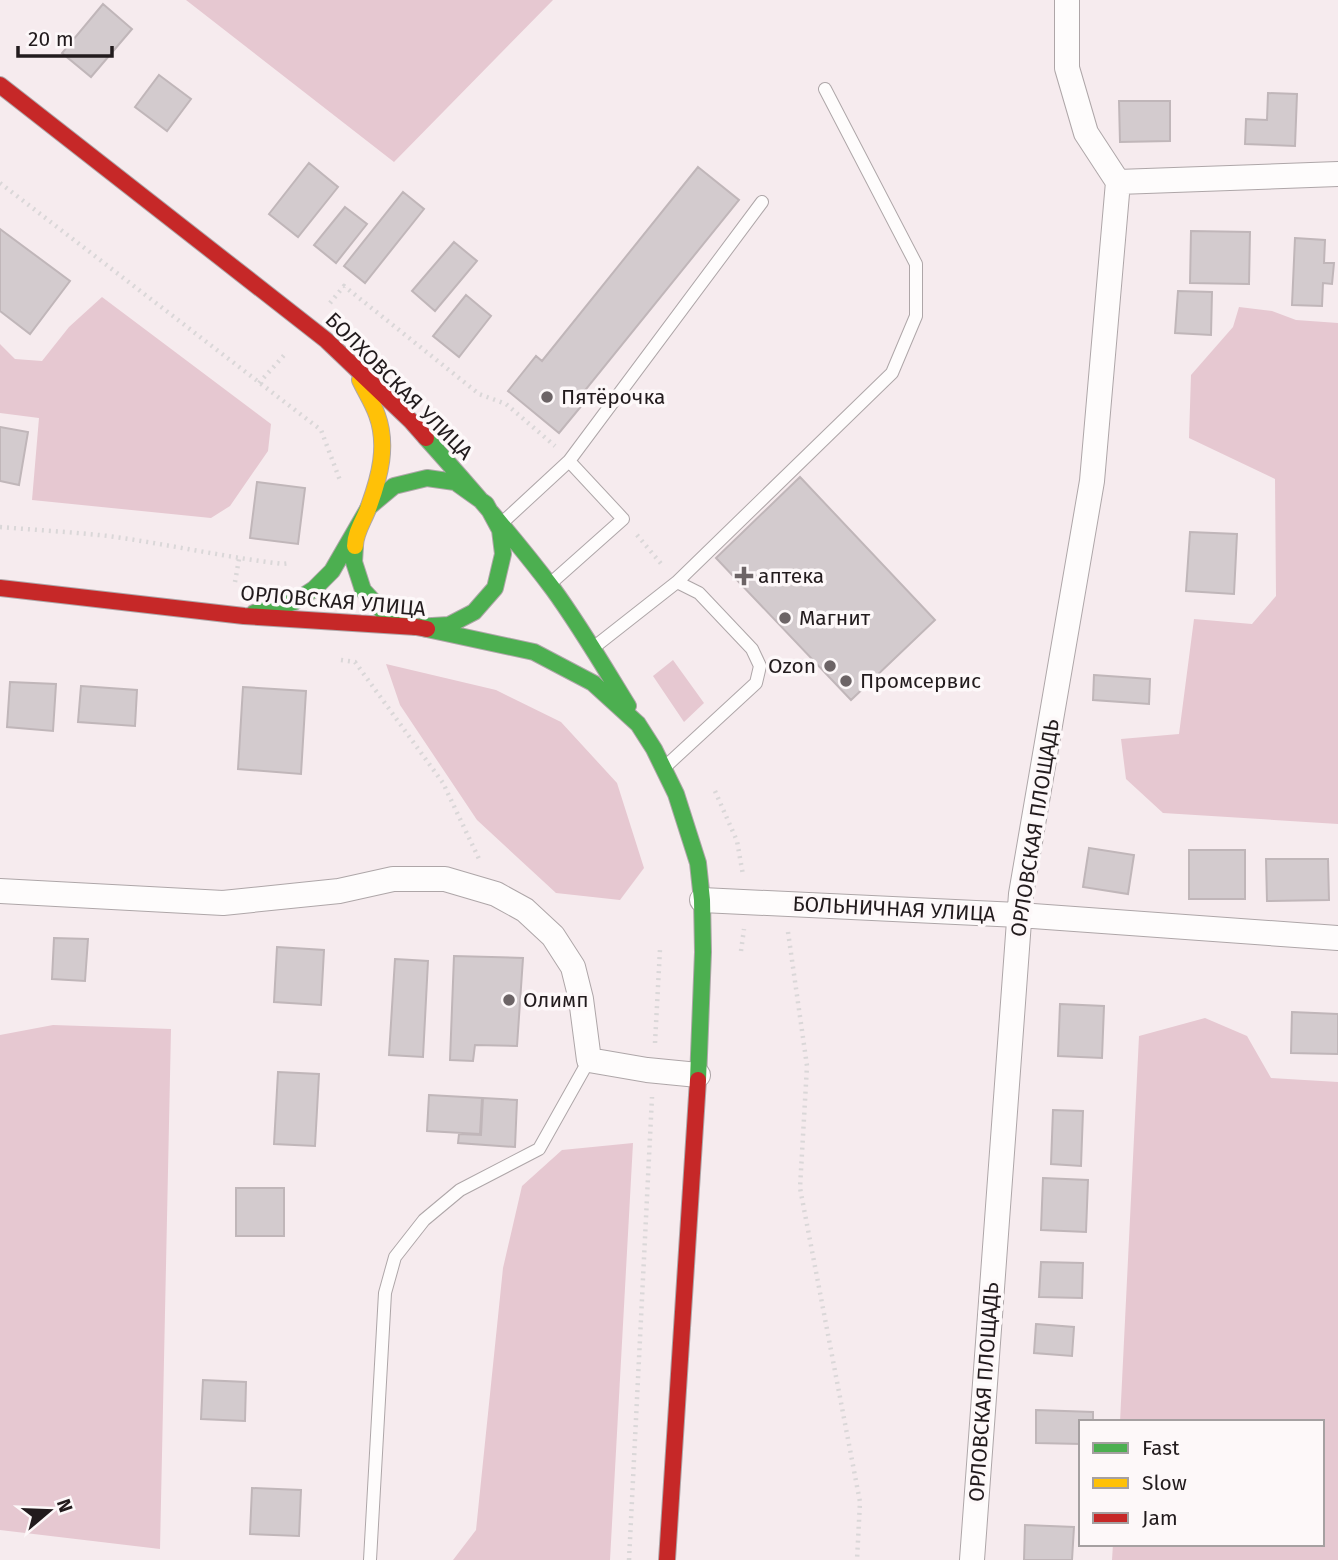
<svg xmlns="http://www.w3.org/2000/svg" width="1338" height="1560" viewBox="0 0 1338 1560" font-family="'Fira Sans',sans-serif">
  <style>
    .green { fill: #e6c8d1 }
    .building { fill: #d3cbce; stroke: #c0b6b9; stroke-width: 2 }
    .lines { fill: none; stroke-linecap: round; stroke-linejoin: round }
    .lane-casing { stroke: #aea6a8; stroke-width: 14 }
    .street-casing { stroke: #aea6a8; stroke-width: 26 }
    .fast-casing { stroke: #aea6a8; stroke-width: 18 }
    .slow-casing { stroke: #aea6a8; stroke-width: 18 }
    .jam-casing { stroke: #aea6a8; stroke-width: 18 }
    .path { stroke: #dad7d8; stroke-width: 4.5; stroke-dasharray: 2 5; stroke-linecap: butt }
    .lane { stroke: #fefcfc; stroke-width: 12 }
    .street { stroke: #fefcfc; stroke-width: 24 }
    .fast { stroke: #4caf50; stroke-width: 16 }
    .slow { stroke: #ffc107; stroke-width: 16 }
    .jam { stroke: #c62828; stroke-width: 16 }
    .poi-dot { fill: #6c6466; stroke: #fdf8f9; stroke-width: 2.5 }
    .labels { text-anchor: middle; stroke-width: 7; stroke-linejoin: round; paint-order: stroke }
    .street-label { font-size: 21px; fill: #221b1d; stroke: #fdf8f9 }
    .poi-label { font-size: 21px; fill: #221b1d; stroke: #fdf8f9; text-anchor: start }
  </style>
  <rect width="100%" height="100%" fill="#f6ebee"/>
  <path class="green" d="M186 0H553L394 162Z
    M102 297 271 424 268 451 230 506 211 518 32 500 39 418 0 413V344L15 359 42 361 69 327Z
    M1239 307 1272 311 1296 320 1338 323V824L1163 813 1126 779 1121 739 1179 734 1194 619 1252 624 1276 596 1275 479 1189 438 1191 375 1233 327Z
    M673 660 704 703 684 722 653 676Z
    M386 664 496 690 561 722 617 783 644 868 620 900 556 893 477 820 400 705Z
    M1205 1018 1247 1036 1271 1078 1338 1082V1560H1112L1113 1544H1322V1422H1120L1139 1036Z
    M53 1025 171 1029 160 1549 0 1530V1035Z
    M633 1143 610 1560H453L476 1530 503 1268 522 1186 562 1150Z"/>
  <path class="building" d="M103 4 132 29 91 77 62 53Z
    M159 75 191 99 167 131 135 107Z
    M1268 93 1297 94 1295 146 1245 144 1246 119 1267 120Z
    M1119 101H1170V141L1120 142Z
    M309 163 338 187 298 237 269 214Z
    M698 167 739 200 582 394 588 398 559 433 508 391 536 356 542 361Z
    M403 192 424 209 365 283 344 266Z
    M345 207 367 224 336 263 314 245Z
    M0 229 70 281 30 334 0 311Z
    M1191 231 1250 232 1249 284 1190 283Z
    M1295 238 1325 240 1324 263H1334L1332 284 1323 283 1322 306 1292 305Z
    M454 242 477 261 435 311 412 291Z
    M1178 291 1212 292 1211 335 1175 333Z
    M466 295 491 316 459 357 433 336Z
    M0 427 28 432 19 485 0 481Z
    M800 477 935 620 851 700 716 558Z
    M257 482 305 488 298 544 250 538Z
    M1190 532 1237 534 1234 594 1186 591Z
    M1094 675 1150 679 1149 704 1093 700Z
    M10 682 56 684 53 731 7 727Z
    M81 686 137 690 135 726 78 722Z
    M243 687 306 691 301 774 238 769Z
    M1089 848 1134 855 1128 894 1083 887Z
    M1189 850H1245V899H1189Z
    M1266 859H1328L1329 900 1267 901Z
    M54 938 88 939 85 981 52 979Z
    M277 947 324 950 321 1005 274 1002Z
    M454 956 523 958 517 1046 475 1045 473 1061 450 1060Z
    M395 959 428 961 423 1057 389 1055Z
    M1060 1004 1104 1006 1102 1058 1058 1056Z
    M1292 1012 1338 1014V1054L1291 1053Z
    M278 1072 319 1074 315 1146 274 1144Z
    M429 1095 482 1098 480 1134 427 1131Z
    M483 1098 517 1100 515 1147 458 1143 459 1134 481 1135Z
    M1053 1110 1083 1111 1081 1166 1051 1164Z
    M1043 1178 1088 1180 1086 1232 1041 1230Z
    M236 1188H284V1236H236Z
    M1041 1262 1083 1263 1082 1298 1039 1297Z
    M1036 1324 1074 1327 1072 1356 1034 1353Z
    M203 1380 246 1382 245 1421 201 1419Z
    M1036 1410 1093 1412V1422H1081V1444L1036 1443Z
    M252 1488 301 1490 299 1536 250 1534Z
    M1025 1525 1074 1527 1072 1560H1024Z"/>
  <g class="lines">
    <g class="lane-casing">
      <path id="lane" d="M503 522 569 461 762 202
        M677 582 892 373 916 316V264L825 89
        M551 583 623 519 569 461
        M593 648 677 582 699 593 752 649 760 666 756 683 666 766
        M370 1560 385 1293 395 1257 424 1220 460 1190 539 1149 589 1060"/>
    </g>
    <g class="street-casing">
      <path id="street" d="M1067 0V68L1086 133 1118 182
        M1118 182 1338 174
        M0 891 223 903 339 891 393 879H445L496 894 525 910 553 936 573 967 581 999 589 1060 647 1070 698 1075
        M702 900 1019 915 1338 938
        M972 1560 1021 894 1092 481 1118 182"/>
    </g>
    <g class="fast-casing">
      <path id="fast" d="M426 438C470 487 513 536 553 589 580 626 604 667 628 706
        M254 613 294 602 314 589 332 571 369 507 394 486 427 478 455 482 486 504 500 530 503 554 495 588 474 612 449 625 416 627 385 614 363 590 354 562 355 546
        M427 629 534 652 593 683 638 724 654 749 676 794 698 863 702 900 703 952 698 1080"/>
    </g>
    <g class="slow-casing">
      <path id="slow" d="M355 546C355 532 365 519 369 506 380 476 388 445 377 415 373 403 365 391 360 380"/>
    </g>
    <g class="jam-casing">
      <path id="jam" d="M0 85 326 340 411 421 426 438
        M0 588 244 616 416 627 427 629
        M667 1560 698 1080"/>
    </g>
    <path class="path" d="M0 183 321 430 341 483
      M330 303 344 286 479 394 506 404 555 446
      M259 383 287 352
      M0 527C36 530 72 532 108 536 167 544 224 557 283 564L291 563
      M637 535 663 566
      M235 582 239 559
      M341 660 355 662 443 783 480 861
      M715 791 737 841 743 875
      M788 932 807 1066 800 1188 860 1502 857 1560
      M741 951 744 929
      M655 1043 660 949
      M629 1560 652 1097"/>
    <use href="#lane" class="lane"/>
    <use href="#street" class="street"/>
    <use href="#fast" class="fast"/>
    <use href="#slow" class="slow"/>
    <use href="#jam" class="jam"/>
  </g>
  <g class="poi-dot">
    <circle cx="547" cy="397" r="7"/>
    <path d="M740.5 565.5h7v7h7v7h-7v7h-7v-7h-7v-7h7z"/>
    <circle cx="785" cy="618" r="7"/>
    <circle cx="830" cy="666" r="7"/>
    <circle cx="846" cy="681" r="7"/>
    <circle cx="509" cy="1000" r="7"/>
  </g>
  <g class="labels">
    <g class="street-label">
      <text transform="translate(399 386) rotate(45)" y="7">БОЛХОВСКАЯ УЛИЦА</text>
      <text transform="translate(333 601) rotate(5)" y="7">ОРЛОВСКАЯ УЛИЦА</text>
      <text transform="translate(1035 828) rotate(-81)" y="7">ОРЛОВСКАЯ ПЛОЩАДЬ</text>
      <text transform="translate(894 909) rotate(3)" y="7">БОЛЬНИЧНАЯ УЛИЦА</text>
      <text transform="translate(984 1392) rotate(-86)" y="7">ОРЛОВСКАЯ ПЛОЩАДЬ</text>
    </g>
    <g class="poi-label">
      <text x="561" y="404">Пятёрочка</text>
      <text x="758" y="583">аптека</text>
      <text x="799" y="625">Магнит</text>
      <text x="816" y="673" text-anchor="end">Ozon</text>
      <text x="860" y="688">Промсервис</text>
      <text x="523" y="1007">Олимп</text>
    </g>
  </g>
  <rect x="1079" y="1420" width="245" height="126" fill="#fdf8f9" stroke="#a5a0a1" stroke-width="2"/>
  <rect x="1093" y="1443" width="35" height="10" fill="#4caf50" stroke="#a5a0a1" stroke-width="2"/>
  <text x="1142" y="1455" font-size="21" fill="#221b1d">Fast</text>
  <rect x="1093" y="1478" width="35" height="10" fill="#ffc107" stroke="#a5a0a1" stroke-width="2"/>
  <text x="1142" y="1490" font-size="21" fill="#221b1d">Slow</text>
  <rect x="1093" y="1513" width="35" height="10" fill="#c62828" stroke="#a5a0a1" stroke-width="2"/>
  <text x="1142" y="1525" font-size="21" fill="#221b1d">Jam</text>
  <g transform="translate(49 1511) rotate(71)" stroke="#fdf8f9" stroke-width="5" paint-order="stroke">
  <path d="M0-5L12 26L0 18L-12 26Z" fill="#221b1d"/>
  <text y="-10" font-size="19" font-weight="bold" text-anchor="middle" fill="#221b1d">N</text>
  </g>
  <path d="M18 46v10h94v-10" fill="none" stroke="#221b1d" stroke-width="3.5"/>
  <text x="28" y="46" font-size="21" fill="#221b1d" stroke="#fdf8f9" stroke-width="5" paint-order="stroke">20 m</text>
</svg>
